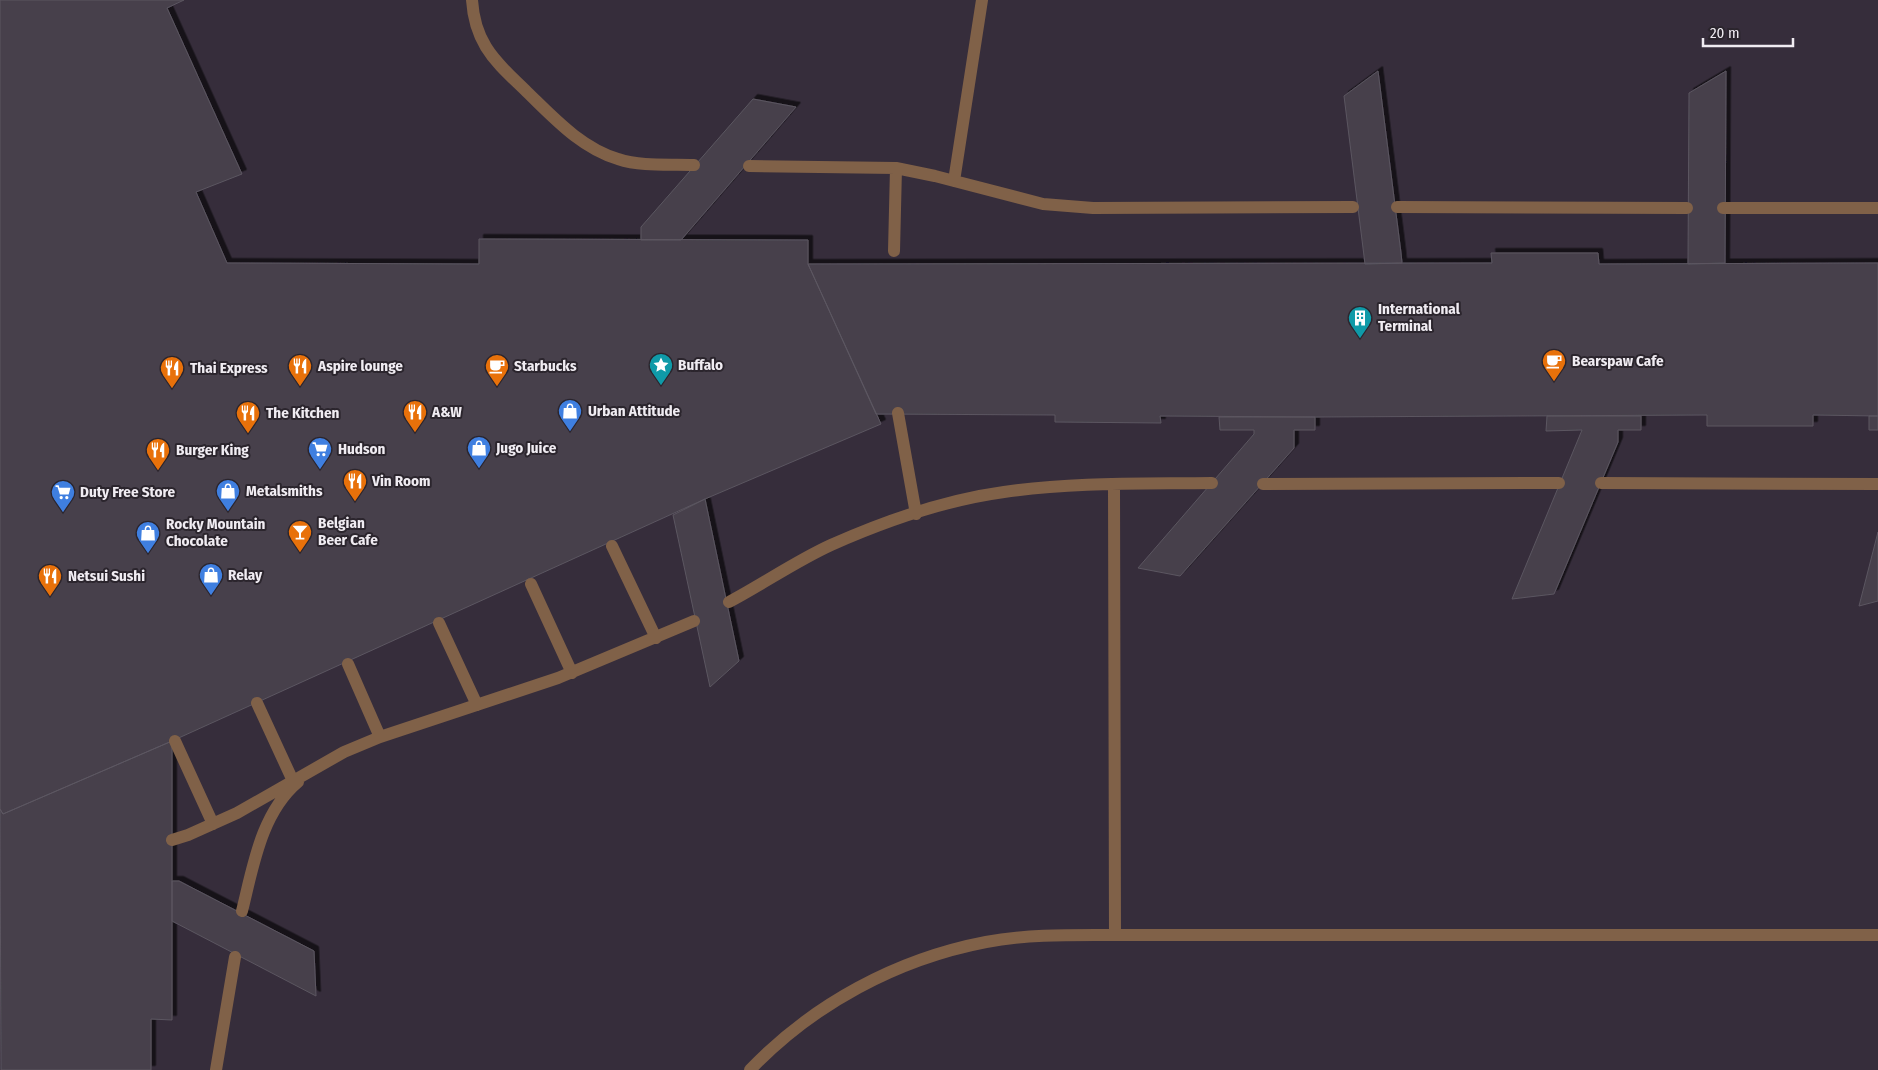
<svg xmlns="http://www.w3.org/2000/svg" width="1878" height="1070" viewBox="0 0 1878 1070" font-family="'Fira Sans Condensed',sans-serif">
  <style>
    .built { fill: #362d3b }
    .building { fill: #46414b; stroke: #5c5661; filter: url(#shadow) }
    .lines { fill: none; stroke-linecap: round; stroke-linejoin: round }
    .lane { stroke: #806148; stroke-width: 12 }
    .labels { text-anchor: middle; stroke-width: 4; stroke-linejoin: round; paint-order: stroke }
    .poi-label { font-size: 15px; font-weight: bold; fill: #f0ecf2; stroke: #2b252d; text-anchor: start }
  </style>
  <defs>
    <filter id="shadow"><feDropShadow dx="4.5" dy="-4.5" stdDeviation="0" flood-color="#0009"/></filter>
  </defs>
  <rect width="100%" height="100%" fill="#2b252d"/>
  <path class="built" d="M0 0H1878V1070H0Z"/>
  <path class="building" d="M0 0H184L167 8 242 174 196 192 227 263 479 264V239L808 240V264L881 424 705 499 172 741 3 814 0 809Z
    M1378 71 1401 253 1402 263 1365 264 1344 96Z
    M1726 71 1725 263 1688 264 1689 93Z
    M753 99 796 107 681 240H641V227Z
    M1491 253H1598L1599 264 1878 263V416L1813 415V426H1707V415L1315 417 1160 416 1161 423 1055 422V415L876 414 808 264 1492 263Z
    M1547 416H1641V430H1618V442L1554 594 1512 599 1582 430 1546 431Z
    M1869 416H1878V430H1869Z
    M1219 417H1315V430H1294V448L1180 576 1138 568 1254 434V430H1220Z
    M705 499 739 661 710 687 673 515Z
    M1878 532V601L1859 606Z
    M172 741V1020L151 1019V1070H1L0 809 3 814Z
    M172 881H179L314 951 316 996 172 921Z"/>
  <g class="lines">
    <path class="lane" d="M472 0C473 16 478 34 486 47 497 65 513 78 527 92 554 118 581 148 618 159 642 167 669 164 694 165
      M749 166 896 168 935 176 1043 204 1093 208 1353 207
      M954 181 982 0
      M1397 207 1687 208
      M1723 208H1878
      M894 251 896 168
      M898 413 916 514
      M1601 483 1878 484
      M1114 484 1115 935
      M1263 484 1559 483
      M612 546 656 638
      M531 584 572 673
      M729 602C763 584 796 561 831 545 885 521 945 500 1004 492 1073 482 1143 484 1212 483
      M439 623 477 705
      M348 664 380 737
      M257 703 293 781
      M175 741 213 824
      M172 840 188 835 237 813 344 752 380 737 558 678 694 621
      M242 911C253 867 261 813 298 782
      M216 1070 235 957
      M750 1070C813 1004 897 959 986 942 1028 934 1072 935 1115 935H1878"/>
  </g>
  <defs>
    <g id="building-pin" transform="scale(1.25)"><path d="M0 17L-7.5 6A9.5 9.5 0 1 1 7.5 6Z" fill="#0f9aa8" stroke="#2b252d"/><path d="M-4-6H4V6H1V3H-1V6H-4ZM-2.5-4.3h1.7v1.8h-1.7ZM.8-4.3h1.7v1.8H.8ZM-2.5-1h1.7V.8h-1.7ZM.8-1h1.7V.8H.8Z" fill="#fff"/></g>
    <g id="cafe-pin" transform="scale(1.25)"><path d="M0 17L-7.5 6A9.5 9.5 0 1 1 7.5 6Z" fill="#e8710a" stroke="#2b252d"/><path d="M-5.5-4.5H6V0H3Q3 3.5 0 3.5H-2.5Q-5.5 3.5-5.5 0ZM3-3.2v2h1.7v-2ZM-6 4.5H4V6H-6Z" fill="#fff"/></g>
    <g id="sight-pin" transform="scale(1.25)"><path d="M0 17L-7.5 6A9.5 9.5 0 1 1 7.5 6Z" fill="#0f9aa8" stroke="#2b252d"/><path d="M0-6L1.8-2.2L6-1.7L2.9 1.2L3.7 5.4L0 3.3L-3.7 5.4L-2.9 1.2L-6-1.7L-1.8-2.2Z" fill="#fff"/></g>
    <g id="restaurant-pin" transform="scale(1.25)"><path d="M0 17L-7.5 6A9.5 9.5 0 1 1 7.5 6Z" fill="#e8710a" stroke="#2b252d"/><path d="M-5-6h1v4h1v-4h1v4h1v-4h1v5L-1.5 .5V6h-2V.5L-5-1ZM5-6V6H3V1.5H1.5Q1.5-4 5-6Z" fill="#fff"/></g>
    <g id="shop-pin" transform="scale(1.25)"><path d="M0 17L-7.5 6A9.5 9.5 0 1 1 7.5 6Z" fill="#3f7fe0" stroke="#2b252d"/><path d="M-5-2.5h2.3a2.7 3.5 0 0 1 5.4 0H5L5.5 6h-11ZM-1.5-2.5h3a1.5 2.3 0 0 0-3 0Z" fill="#fff"/></g>
    <g id="supermarket-pin" transform="scale(1.25)"><path d="M0 17L-7.5 6A9.5 9.5 0 1 1 7.5 6Z" fill="#3f7fe0" stroke="#2b252d"/><path d="M-6-5.5h2.5l.6 2H6L4.5 2H-2.5L-4.4-4H-6ZM-1.5 3.2a1.3 1.3 0 1 0 .1 0ZM3 3.2a1.3 1.3 0 1 0 .1 0Z" fill="#fff"/></g>
    <g id="bar-pin" transform="scale(1.25)"><path d="M0 17L-7.5 6A9.5 9.5 0 1 1 7.5 6Z" fill="#e8710a" stroke="#2b252d"/><path d="M-6-5H6L.8 .8V4.5H3.5V6h-7V4.5H-.8V.8Z" fill="#fff"/></g>
  </defs>
  <g fill-rule="evenodd">
    <use href="#building-pin" x="1360" y="318"/>
    <use href="#cafe-pin" x="1554" y="361"/>
    <use href="#sight-pin" x="661" y="365"/>
    <use href="#restaurant-pin" x="300" y="366"/>
    <use href="#cafe-pin" x="497" y="366"/>
    <use href="#restaurant-pin" x="172" y="368"/>
    <use href="#shop-pin" x="570" y="411"/>
    <use href="#restaurant-pin" x="415" y="412"/>
    <use href="#restaurant-pin" x="248" y="413"/>
    <use href="#shop-pin" x="479" y="448"/>
    <use href="#supermarket-pin" x="320" y="449"/>
    <use href="#restaurant-pin" x="158" y="450"/>
    <use href="#restaurant-pin" x="355" y="481"/>
    <use href="#shop-pin" x="228" y="491"/>
    <use href="#supermarket-pin" x="63" y="492"/>
    <use href="#bar-pin" x="300" y="532"/>
    <use href="#shop-pin" x="148" y="533"/>
    <use href="#shop-pin" x="211" y="575"/>
    <use href="#restaurant-pin" x="50" y="576"/>
  </g>
  <g class="labels">
    <g class="poi-label">
      <text x="1378" y="314">International<tspan x="1378" dy="17">Terminal</tspan></text>
      <text x="1572" y="366">Bearspaw Cafe</text>
      <text x="678" y="370">Buffalo</text>
      <text x="318" y="371">Aspire lounge</text>
      <text x="514" y="371">Starbucks</text>
      <text x="190" y="373">Thai Express</text>
      <text x="588" y="416">Urban Attitude</text>
      <text x="432" y="417">A&amp;W</text>
      <text x="266" y="418">The Kitchen</text>
      <text x="496" y="453">Jugo Juice</text>
      <text x="338" y="454">Hudson</text>
      <text x="176" y="455">Burger King</text>
      <text x="372" y="486">Vin Room</text>
      <text x="246" y="496">Metalsmiths</text>
      <text x="80" y="497">Duty Free Store</text>
      <text x="318" y="528">Belgian<tspan x="318" dy="17">Beer Cafe</tspan></text>
      <text x="166" y="529">Rocky Mountain<tspan x="166" dy="17">Chocolate</tspan></text>
      <text x="228" y="580">Relay</text>
      <text x="68" y="581">Netsui Sushi</text>
    </g>
  </g>
  <path d="M1703 38v8h90v-8" fill="none" stroke="#f0ecf2" stroke-width="2.5"/>
  <text x="1710" y="38" font-size="15" fill="#f0ecf2" stroke="#2b252d" stroke-width="4" paint-order="stroke">20 m</text>
</svg>
